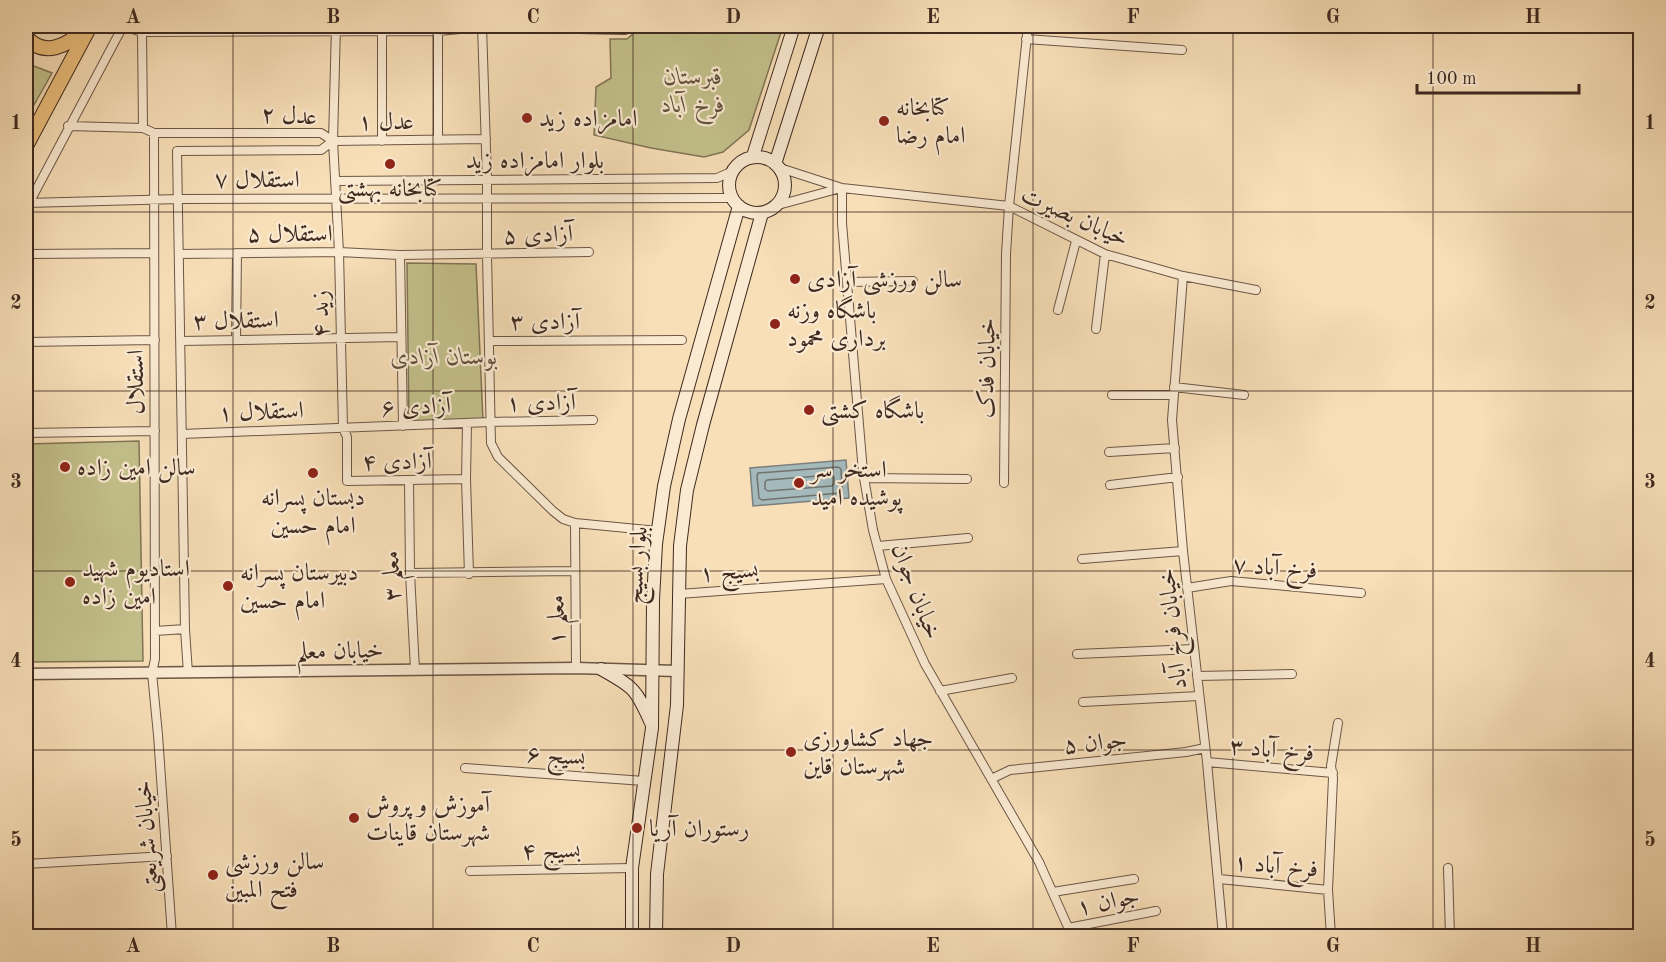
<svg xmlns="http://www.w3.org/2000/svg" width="1666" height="962" viewBox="0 0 1666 962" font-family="'Old Standard TT',Amiri,serif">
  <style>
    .green { fill: #c3c08b; stroke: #817456; stroke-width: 1.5 }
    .water { fill: #a3b9bb; stroke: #7b7f7d; stroke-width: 1.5 }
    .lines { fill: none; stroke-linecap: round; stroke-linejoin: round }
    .shore { stroke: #71716e; stroke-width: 1.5 }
    .minor-casing { stroke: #6d5646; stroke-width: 10 }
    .tertiary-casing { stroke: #6d5646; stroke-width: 13 }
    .secondary-casing { stroke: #3f2920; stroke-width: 14 }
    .primary-casing { stroke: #3f2920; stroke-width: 16 }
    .minor { stroke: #faead1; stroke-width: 8 }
    .tertiary { stroke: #faead1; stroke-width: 10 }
    .secondary { stroke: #faead1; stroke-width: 12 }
    .primary { stroke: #ecc07c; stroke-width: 14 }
    .grid { fill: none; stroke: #3f2920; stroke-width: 1.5; stroke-opacity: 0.55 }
    .poi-dot { fill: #8f2418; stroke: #faead1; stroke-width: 2 }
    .labels { text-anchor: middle; stroke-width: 4.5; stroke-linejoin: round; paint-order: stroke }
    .park-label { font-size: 24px; font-style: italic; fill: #604f3b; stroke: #faead1 }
    .poi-label { font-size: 24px; fill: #3f2920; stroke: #faead1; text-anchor: start }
    .street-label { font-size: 24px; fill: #3f2920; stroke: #faead1 }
    .neatline { fill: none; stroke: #3f2920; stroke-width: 2 }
    .grid-label { font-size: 20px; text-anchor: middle; font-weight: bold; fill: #3f2920 }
  </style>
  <rect width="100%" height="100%" fill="#f8dfb8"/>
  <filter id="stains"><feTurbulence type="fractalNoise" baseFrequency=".00333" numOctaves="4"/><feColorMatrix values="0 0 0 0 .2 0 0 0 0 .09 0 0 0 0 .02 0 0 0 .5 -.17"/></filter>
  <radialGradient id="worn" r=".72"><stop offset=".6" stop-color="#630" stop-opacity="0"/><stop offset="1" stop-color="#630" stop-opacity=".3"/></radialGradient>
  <path class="green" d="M642 26H783L749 130 723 152 704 157 651 148 594 135 596 87 611 78 610 39H627Z
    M26 63 52 73 26 119Z
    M407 263 476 264 483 421 409 425Z
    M139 441 143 661 26 662V444Z"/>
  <path class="water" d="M846 460 849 498 753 506 750 468Z"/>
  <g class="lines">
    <path class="shore" d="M838 467 841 469 842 490 840 493 762 500 759 498 757 476 758 473Z
      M831 475 834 477V483L832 486 768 491 765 489V482L767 480Z"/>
    <g class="minor-casing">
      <path id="minor" d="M123 26 142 32 438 31 482 27 625 30 630 26
        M336 26 333 141 339 252 343 428 347 437V481L466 479
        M482 26 487 180V255L491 443 498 457 553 511 563 519 575 523 658 531
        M382 30V141
        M142 32 143 128
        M1026 39 1182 50
        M68 126 143 128 154 133H321L333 141
        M154 133 155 659 152 673 158 735 172 936
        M438 140V31
        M333 141 486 139
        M780 168 842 188 1009 206 1105 254 1183 276 1256 290
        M335 181 717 178 733 171
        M842 188V223L863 472 873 530 886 579 925 664 1039 862 1072 936
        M26 203 180 199 731 198
        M778 205 841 188
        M26 209 123 26
        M26 254 154 253
        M179 254 339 252 400 255 589 252
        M400 255 403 426
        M1183 276 1172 420 1183 551 1207 762 1223 936
        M847 282 913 281
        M1058 310 1076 241
        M1096 329 1105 254
        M236 340 237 253
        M181 341 401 337
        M489 341 682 340
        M26 342 155 340
        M1174 387 1244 395
        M1112 395H1173
        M467 424 466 479 469 574
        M26 433 155 431
        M182 434 490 422 593 420
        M1109 452 1175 448
        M864 478 967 479
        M409 481 410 573 415 670
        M1004 483 1006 254 1009 206 1028 26
        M1110 485 1178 477
        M575 523 576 668
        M878 546 968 538
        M1082 559 1183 551
        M410 573 574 571
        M1187 588 1231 581 1361 593
        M679 594 886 579
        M155 631 185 629
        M1077 654 1194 649
        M188 673 185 629 177 151 321 150 333 141
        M1197 676 1292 674
        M940 691 1012 678
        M1083 702 1199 696
        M1207 762 1333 773
        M465 768 644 781
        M991 779 1010 770 1186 752 1205 748
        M26 864 167 856
        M1448 868 1450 936
        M470 871 632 868
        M1219 879 1328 890
        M1053 892 1134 879
        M1068 928 1156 911
        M1331 936 1328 890 1333 778 1331 766 1338 723"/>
    </g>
    <g class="tertiary-casing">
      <path id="tertiary" d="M26 674 576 668 677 671"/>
    </g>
    <g class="secondary-casing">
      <path id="secondary" d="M753 156 794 26
        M729 185a28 28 0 1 1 56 0a28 28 0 1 1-56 0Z
        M775 164 819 26
        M601 669C634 687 636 689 651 723
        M632 936V868L652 728 653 600 656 544 664 486 679 419 739 206
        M656 936 657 874 677 705 680 546 687 490 703 425 762 213"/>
    </g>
    <g class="primary-casing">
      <path id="primary" d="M26 37C44 58 68 46 84 29
        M26 146 90 26"/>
    </g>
    <use href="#minor" class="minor"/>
    <use href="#tertiary" class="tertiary"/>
    <use href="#secondary" class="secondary"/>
    <use href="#primary" class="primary"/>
  </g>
  <path class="grid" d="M233 26V936M433 26V936M633 26V936M833 26V936M1033 26V936M1233 26V936M1433 26V936M26 212H1640M26 391H1640M26 571H1640M26 750H1640"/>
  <g class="poi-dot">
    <circle cx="527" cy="118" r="6"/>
    <circle cx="884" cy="121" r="6"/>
    <circle cx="390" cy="164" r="6"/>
    <circle cx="795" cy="279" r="6"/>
    <circle cx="775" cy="324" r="6"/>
    <circle cx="809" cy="410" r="6"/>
    <circle cx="65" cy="467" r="6"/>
    <circle cx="313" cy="473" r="6"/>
    <circle cx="799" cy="483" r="6"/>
    <circle cx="70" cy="582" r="6"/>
    <circle cx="228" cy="586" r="6"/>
    <circle cx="791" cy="752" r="6"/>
    <circle cx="354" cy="818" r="6"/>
    <circle cx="637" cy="828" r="6"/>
    <circle cx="213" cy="875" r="6"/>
  </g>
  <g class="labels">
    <g class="park-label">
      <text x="693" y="84">قبرستان<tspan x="693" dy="28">فرخ آباد</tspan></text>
      <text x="444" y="364">بوستان آزادی</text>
    </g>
    <g class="poi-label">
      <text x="896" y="115">کتابخانه<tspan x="896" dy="28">امام رضا</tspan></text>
      <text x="539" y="126">امامزاده زید</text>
      <text x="390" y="196" text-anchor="middle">کتابخانه بهشتی</text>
      <text x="807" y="287">سالن ورزشی آزادی</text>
      <text x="787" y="318">باشگاه وزنه<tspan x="787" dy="28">برداری محمود</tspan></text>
      <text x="821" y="418">باشگاه کشتی</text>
      <text x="77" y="475">سالن امین زاده</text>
      <text x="811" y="477">استخر سر<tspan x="811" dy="28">پوشیده امید</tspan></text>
      <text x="313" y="505" text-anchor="middle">دبستان پسرانه<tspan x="313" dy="28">امام حسین</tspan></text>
      <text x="82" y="576">استادیوم شهید<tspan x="82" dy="28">امین زاده</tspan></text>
      <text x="240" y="580">دبیرستان پسرانه<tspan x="240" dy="28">امام حسین</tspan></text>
      <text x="803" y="746">جهاد کشاورزی<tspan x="803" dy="28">شهرستان قاین</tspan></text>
      <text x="366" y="812">آموزش و پروش<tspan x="366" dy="28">شهرستان قاینات</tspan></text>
      <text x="649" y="836">رستوران آریا</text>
      <text x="225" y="869">سالن ورزشی<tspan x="225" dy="28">فتح المبین</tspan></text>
    </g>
    <g class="street-label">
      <text transform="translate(289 115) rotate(3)" y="8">عدل ۲</text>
      <text x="386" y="129">عدل ۱</text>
      <text x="535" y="168">بلوار امامزاده زید</text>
      <text x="257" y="187">استقلال ۷</text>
      <text transform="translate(1075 216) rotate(24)" y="8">خیابان بصیرت</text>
      <text x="290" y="241">استقلال ۵</text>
      <text transform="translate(538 234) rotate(-2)" y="8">آزادی ۵</text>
      <text transform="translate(320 314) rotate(-91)" y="8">زید ۴</text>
      <text transform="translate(236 320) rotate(-1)" y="8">استقلال ۳</text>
      <text x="545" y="329">آزادی ۳</text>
      <text transform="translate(986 368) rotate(-89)" y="8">خیابان فدک</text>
      <text transform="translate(135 382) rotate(-90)" y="8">استقلال</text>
      <text transform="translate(541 402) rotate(-1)" y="8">آزادی ۱</text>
      <text transform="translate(416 406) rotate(-2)" y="8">آزادی ۶</text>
      <text transform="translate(261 411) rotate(-2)" y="8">استقلال ۱</text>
      <text transform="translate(397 461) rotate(-1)" y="8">آزادی ۴</text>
      <text transform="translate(636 565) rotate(-86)" y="8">بلوار بسیج</text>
      <text transform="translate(1275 567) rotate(4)" y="8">فرخ آباد ۷</text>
      <text transform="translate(729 571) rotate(-4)" y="8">بسیج ۱</text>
      <text transform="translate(391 576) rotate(-92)" y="8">معلم ۳</text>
      <text transform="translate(917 591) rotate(69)" y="8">خیابان جوان</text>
      <text transform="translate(556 620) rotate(-91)" y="8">معلم ۱</text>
      <text transform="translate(1172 629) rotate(-96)" y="8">خیابان فرخ آباد</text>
      <text transform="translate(340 650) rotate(-1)" y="8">خیابان معلم</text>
      <text transform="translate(1095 742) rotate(-6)" y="8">جوان ۵</text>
      <text transform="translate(1272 749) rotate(5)" y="8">فرخ آباد ۳</text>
      <text transform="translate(556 755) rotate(4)" y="8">بسیج ۶</text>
      <text transform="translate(146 837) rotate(-94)" y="8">خیابان شریعتی</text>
      <text transform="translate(551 850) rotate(-1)" y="8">بسیج ۴</text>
      <text transform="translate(1276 865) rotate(5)" y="8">فرخ آباد ۱</text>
      <text transform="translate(1108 901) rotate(-11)" y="8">جوان ۱</text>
    </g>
  </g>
  <rect width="1666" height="962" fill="none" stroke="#f8dfb8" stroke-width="66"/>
  <path d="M1417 84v9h162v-9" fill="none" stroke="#3f2920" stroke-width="3"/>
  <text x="1426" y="84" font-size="18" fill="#3f2920" stroke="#faead1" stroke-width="4.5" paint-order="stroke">100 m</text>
  <rect x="33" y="33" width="1600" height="896" class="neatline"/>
  <g class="grid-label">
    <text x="133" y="23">A</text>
    <text x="333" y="23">B</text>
    <text x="533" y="23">C</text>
    <text x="733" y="23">D</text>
    <text x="933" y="23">E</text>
    <text x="1133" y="23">F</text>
    <text x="1333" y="23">G</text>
    <text x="1533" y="23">H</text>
    <text x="16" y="129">1</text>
    <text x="1650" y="129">1</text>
    <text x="16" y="309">2</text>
    <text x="1650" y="309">2</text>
    <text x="16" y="488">3</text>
    <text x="1650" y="488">3</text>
    <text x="16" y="667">4</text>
    <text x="1650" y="667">4</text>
    <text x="16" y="846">5</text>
    <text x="1650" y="846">5</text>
    <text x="133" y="952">A</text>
    <text x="333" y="952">B</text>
    <text x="533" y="952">C</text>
    <text x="733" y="952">D</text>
    <text x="933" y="952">E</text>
    <text x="1133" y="952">F</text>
    <text x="1333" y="952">G</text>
    <text x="1533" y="952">H</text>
  </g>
  <rect width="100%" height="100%" filter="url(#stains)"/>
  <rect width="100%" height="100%" fill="url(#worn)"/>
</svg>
